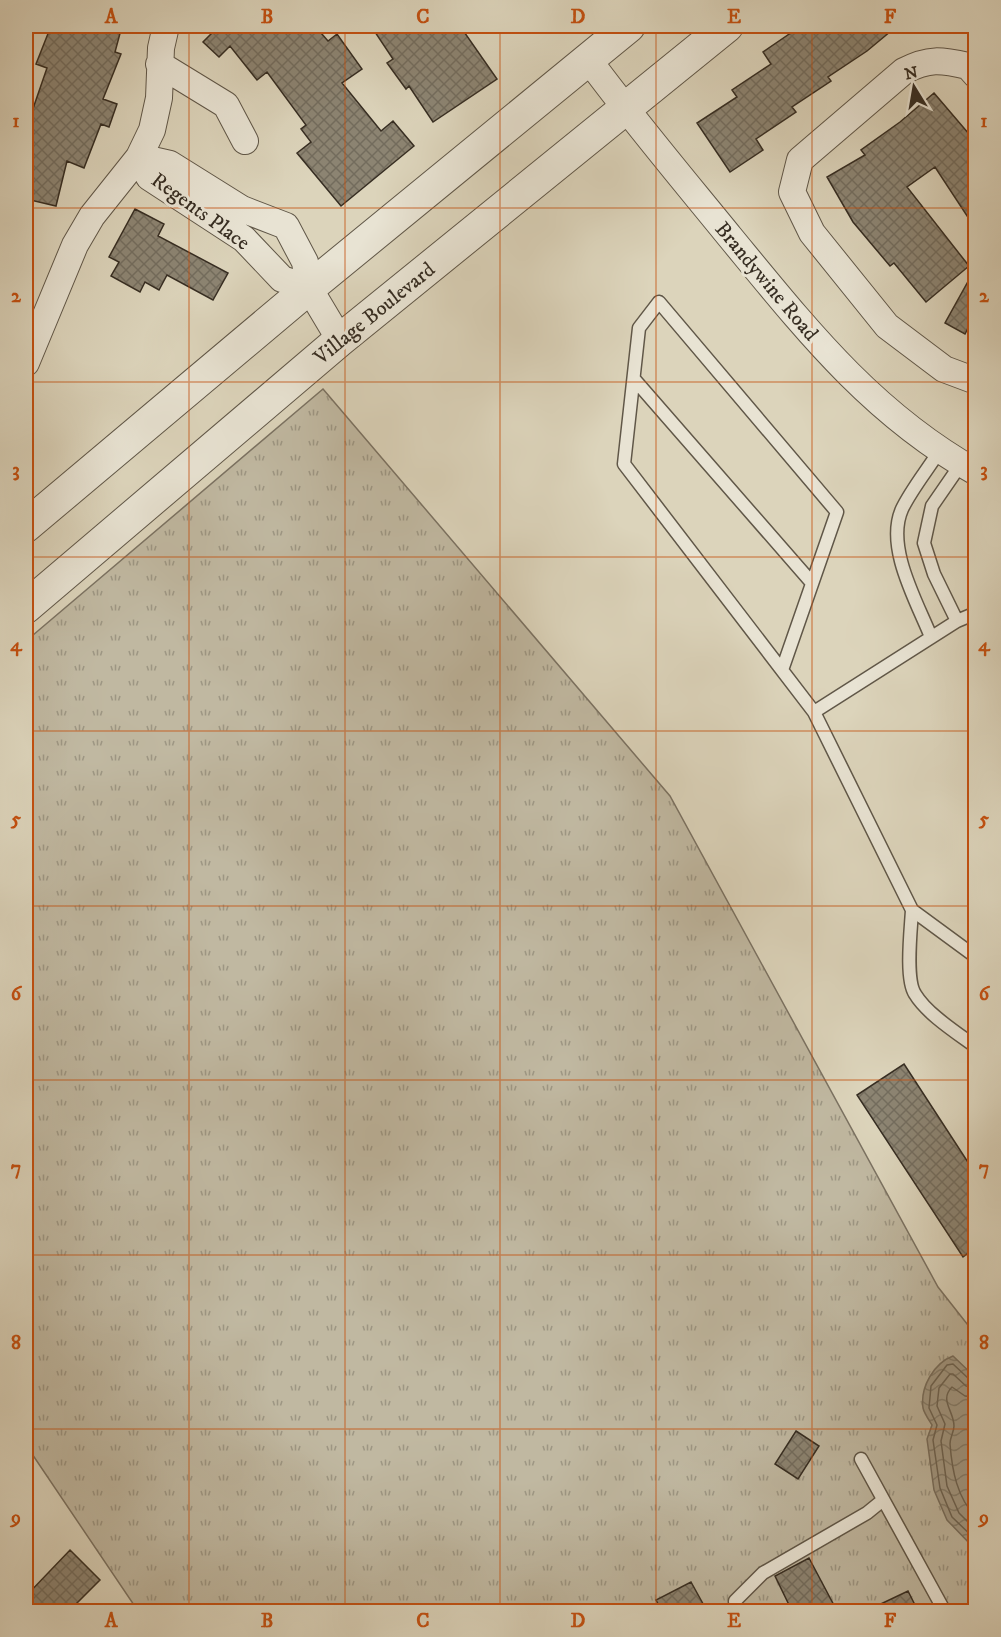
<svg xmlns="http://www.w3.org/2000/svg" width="1001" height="1637" viewBox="0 0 1001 1637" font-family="'IM FELL DW Pica',serif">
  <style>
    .grass { fill: url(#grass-tufts); stroke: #7b7262; stroke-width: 1.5 }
    .water { fill: url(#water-waves); stroke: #786f5f; stroke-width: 1.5 }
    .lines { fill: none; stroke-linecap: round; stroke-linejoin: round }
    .shore { stroke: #6d6454; stroke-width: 1.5 }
    .building { fill: url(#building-cross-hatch); stroke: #362d22; stroke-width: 1.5 }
    .service-casing { stroke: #605748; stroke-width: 15 }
    .minor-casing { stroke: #605748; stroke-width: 28 }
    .tertiary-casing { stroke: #605748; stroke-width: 34 }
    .service { stroke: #e8e3d3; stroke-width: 12 }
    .minor { stroke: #e8e3d3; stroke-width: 26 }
    .tertiary { stroke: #e8e3d3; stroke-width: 32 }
    .grid { fill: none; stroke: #c45010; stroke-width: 1.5; stroke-opacity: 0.55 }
    .labels { text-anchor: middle; stroke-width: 6; stroke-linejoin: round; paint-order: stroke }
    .street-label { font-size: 21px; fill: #362d22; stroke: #e8e3d3 }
    .neatline { fill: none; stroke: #c45010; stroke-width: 2 }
    .grid-label { font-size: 20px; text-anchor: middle; font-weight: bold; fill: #c45010 }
  </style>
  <defs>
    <pattern id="grass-tufts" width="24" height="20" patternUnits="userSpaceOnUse" patternTransform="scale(1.5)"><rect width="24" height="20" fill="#c0b8a1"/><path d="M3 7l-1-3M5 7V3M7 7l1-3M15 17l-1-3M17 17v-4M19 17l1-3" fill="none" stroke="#9d9683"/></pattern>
    <pattern id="water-waves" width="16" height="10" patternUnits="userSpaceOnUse" patternTransform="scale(1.5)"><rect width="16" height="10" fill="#a49b87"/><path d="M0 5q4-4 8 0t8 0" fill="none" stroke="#867f6e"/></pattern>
    <pattern id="building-cross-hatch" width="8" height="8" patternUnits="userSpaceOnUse" patternTransform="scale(1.5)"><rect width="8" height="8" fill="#8c8472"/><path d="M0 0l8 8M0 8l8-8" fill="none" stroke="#736c5d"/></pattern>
  </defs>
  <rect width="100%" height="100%" fill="#dcd4bb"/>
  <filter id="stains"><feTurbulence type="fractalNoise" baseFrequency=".00333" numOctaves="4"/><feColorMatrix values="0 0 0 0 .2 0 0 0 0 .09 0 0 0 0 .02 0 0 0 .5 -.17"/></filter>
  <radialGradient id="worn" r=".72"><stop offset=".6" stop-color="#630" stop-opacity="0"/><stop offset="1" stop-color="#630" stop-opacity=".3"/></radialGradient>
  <path class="grass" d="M323 389 670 796 938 1287 975 1334V1611H138L26 1445V641Z"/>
  <path class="water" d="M953 1356 975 1377V1552L972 1546 947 1520 934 1490 927 1439 932 1425C929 1420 924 1413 923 1408 920 1387 934 1363 953 1356Z"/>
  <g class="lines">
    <path class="shore" d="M976 1381 969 1379 953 1364 947 1365 931 1386 929 1408 937 1425 933 1440 940 1488 952 1517 976 1540
      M976 1388 966 1386 953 1374H950L939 1388 937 1406 945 1424 941 1441 947 1486 959 1513 976 1530
      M976 1397 965 1396 952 1387C939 1400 954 1411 954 1426 954 1432 950 1437 950 1444 952 1470 957 1498 976 1517"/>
  </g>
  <path class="building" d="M51 26H122L115 52 121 54 103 99 117 104 109 127 101 124 84 168 67 161 56 206 26 199V129L47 68 36 64Z
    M219 26H315L328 41 337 34 362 69 342 83 381 131 393 121 414 146 341 206 297 153 311 142 301 129 306 125 267 72 257 80 230 46 219 57 203 42Z
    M371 26H460L497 79 433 122 409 86 406 89 387 63 393 59Z
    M801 26H897L867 51 828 77 831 81 792 107 796 112 756 139 763 150 730 172 697 123 737 97 732 90 771 64 763 52Z
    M934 93 975 141V228L935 167 907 187 969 266 926 302 894 263 890 266 853 222 827 177 865 155 861 150 900 122Z
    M135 209 164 224 158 236 228 273 213 300 167 275 159 290 145 282 140 292 111 276 119 262 109 257Z
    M975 269V315L965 334 945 323Z
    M904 1064 975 1173V1248L963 1257 857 1095Z
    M796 1431 819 1446 798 1479 775 1464Z
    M70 1550 100 1580 69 1611H26V1596Z
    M809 1558 837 1611H792L775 1576Z
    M691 1582 707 1611H662L656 1600Z
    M908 1591 918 1611H866Z"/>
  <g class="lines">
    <g class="service-casing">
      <path id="service" d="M634 379 812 583
        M976 613 957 621 814 712 912 910 976 957
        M957 621 934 574 924 543 932 506 961 464
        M931 637C917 602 885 547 902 509 911 490 928 469 940 450
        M782 670 837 512 659 302 639 328 624 464 814 712
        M912 910C911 929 905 979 915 994 927 1014 957 1033 976 1047
        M861 1459 945 1612
        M736 1612 735 1601 763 1573 867 1513 883 1500"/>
    </g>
    <g class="minor-casing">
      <path id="minor" d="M588 59C633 120 682 178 730 237 805 328 871 413 976 472
        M159 64 226 105 245 141
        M976 75 968 66C941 60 929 58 904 71L800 160 792 192 812 233 887 326 944 369 976 381
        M139 157 170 164 242 209 286 226 305 262 309 288 340 340
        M139 157 149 177 244 239 282 279 309 288
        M26 363 75 245 92 216 139 157 152 130 159 98 161 48 166 26"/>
    </g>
    <g class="tertiary-casing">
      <path id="tertiary" d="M26 526 309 288 629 26
        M26 607 340 340 727 26"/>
    </g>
    <use href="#service" class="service"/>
    <use href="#minor" class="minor"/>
    <use href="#tertiary" class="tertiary"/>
  </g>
  <path class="grid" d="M189 26V1612M345 26V1612M500 26V1612M656 26V1612M812 26V1612M26 208H976M26 382H976M26 557H976M26 731H976M26 906H976M26 1080H976M26 1255H976M26 1429H976"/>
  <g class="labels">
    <g class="street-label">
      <text transform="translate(201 211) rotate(36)" y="7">Regents Place</text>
      <text transform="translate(767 281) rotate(50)" y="7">Brandywine Road</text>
      <text transform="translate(374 313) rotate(-39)" y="7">Village Boulevard</text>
    </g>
  </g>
  <rect width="1001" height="1637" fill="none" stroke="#dcd4bb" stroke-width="66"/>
  <g transform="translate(914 87) rotate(349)" stroke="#e8e3d3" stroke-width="4.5" paint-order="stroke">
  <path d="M0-4.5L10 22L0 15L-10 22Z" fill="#362d22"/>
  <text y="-9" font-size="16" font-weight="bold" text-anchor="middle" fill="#362d22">N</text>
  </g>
  <rect x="33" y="33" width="935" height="1571" class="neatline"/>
  <g class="grid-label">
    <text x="111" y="23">A</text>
    <text x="267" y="23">B</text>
    <text x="423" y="23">C</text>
    <text x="578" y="23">D</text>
    <text x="734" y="23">E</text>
    <text x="890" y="23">F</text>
    <text x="16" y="127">1</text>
    <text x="984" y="127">1</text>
    <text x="16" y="302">2</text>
    <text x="984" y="302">2</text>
    <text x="16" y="476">3</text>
    <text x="984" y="476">3</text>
    <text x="16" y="651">4</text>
    <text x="984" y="651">4</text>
    <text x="16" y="825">5</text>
    <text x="984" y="825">5</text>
    <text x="16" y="1000">6</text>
    <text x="984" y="1000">6</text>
    <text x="16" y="1174">7</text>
    <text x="984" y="1174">7</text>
    <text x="16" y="1349">8</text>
    <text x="984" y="1349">8</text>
    <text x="16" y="1524">9</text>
    <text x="984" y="1524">9</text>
    <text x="111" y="1627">A</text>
    <text x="267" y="1627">B</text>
    <text x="423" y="1627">C</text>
    <text x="578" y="1627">D</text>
    <text x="734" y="1627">E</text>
    <text x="890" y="1627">F</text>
  </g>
  <rect width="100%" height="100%" filter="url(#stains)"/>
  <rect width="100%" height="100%" fill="url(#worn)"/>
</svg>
